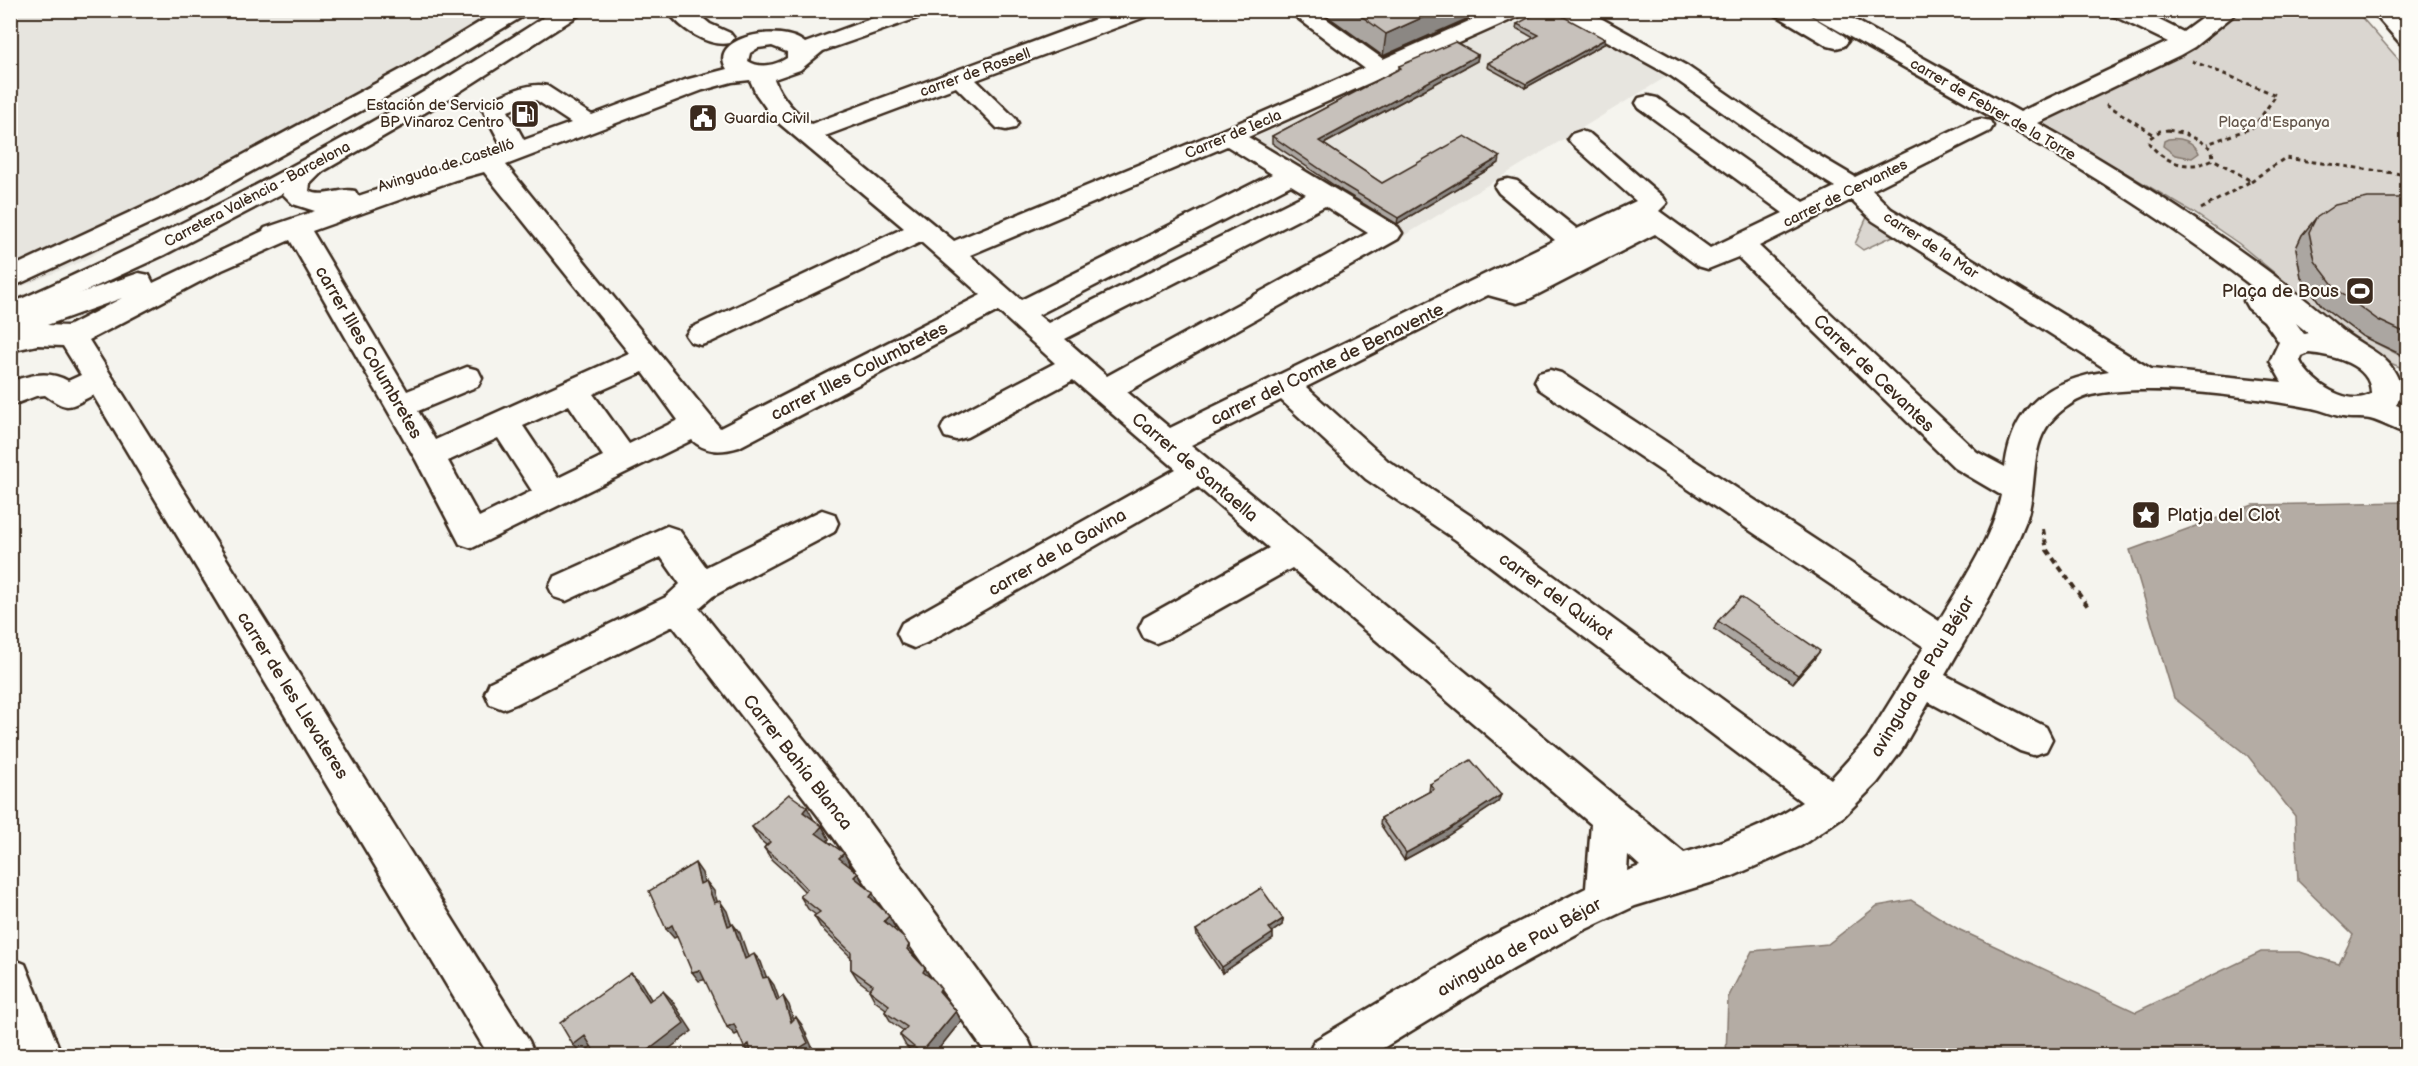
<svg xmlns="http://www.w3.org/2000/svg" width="2418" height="1066" viewBox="0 0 2418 1066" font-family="'Balsamiq Sans',sans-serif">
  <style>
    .built { fill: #e7e5df }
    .green { fill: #dad6d0; stroke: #8a8077; stroke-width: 1.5 }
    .water { fill: #b4aca4; stroke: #84786e; stroke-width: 1.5 }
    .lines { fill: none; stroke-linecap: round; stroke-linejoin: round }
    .minor-casing { stroke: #3b2a1e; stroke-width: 5 }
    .major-casing { stroke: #3b2a1e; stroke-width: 5 }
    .path-far1 { stroke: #3b2a1e; stroke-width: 3; stroke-dasharray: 4.5 4; stroke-linecap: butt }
    .path { stroke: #3b2a1e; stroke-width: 4; stroke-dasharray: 6 4.5; stroke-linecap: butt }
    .minor { fill: #fdfcf7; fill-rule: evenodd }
    .major { fill: #fdfcf7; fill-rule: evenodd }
    .wall { fill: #aba6a1; stroke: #3b2a1e; stroke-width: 1.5 }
    .shaded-wall { fill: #8b8783; stroke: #3b2a1e; stroke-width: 1.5 }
    .building { fill: #c7c1bb; stroke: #3b2a1e; stroke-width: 1.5 }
    .labels { text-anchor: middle; stroke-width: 4.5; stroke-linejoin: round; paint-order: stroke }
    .far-street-label { font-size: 15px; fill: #3b2a1e; stroke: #fdfcf7 }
    .far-poi-label { font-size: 15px; fill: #3b2a1e; stroke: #fdfcf7; text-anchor: end }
    .far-park-label { font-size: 15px; fill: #63554a; stroke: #fdfcf7 }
    .poi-label { font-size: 18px; fill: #3b2a1e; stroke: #fdfcf7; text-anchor: end }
    .street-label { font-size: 18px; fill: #3b2a1e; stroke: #fdfcf7 }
  </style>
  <rect width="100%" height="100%" fill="#f5f4ee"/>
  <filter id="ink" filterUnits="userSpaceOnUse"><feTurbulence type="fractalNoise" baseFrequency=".0167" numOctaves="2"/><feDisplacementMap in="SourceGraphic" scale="12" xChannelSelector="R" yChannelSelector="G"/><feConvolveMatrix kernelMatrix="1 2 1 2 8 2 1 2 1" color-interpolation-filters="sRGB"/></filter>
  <g filter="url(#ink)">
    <path class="built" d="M11 11H533L429 77 78 263 11 291Z
      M1543 11 1576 23 1666 77 1402 237 1250 141 1258 136 1505 26 1520 22Z"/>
    <path class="green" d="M2241 11H2356L2407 69V218L2302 235 2296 248 2301 277 2322 306 2362 336 2407 359V370L2369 354 2334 329 2294 289 2238 243 2194 213 2039 122 2175 57Z
      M1867 217 1893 236 1863 250 1855 244Z"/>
    <path class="water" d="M2168 139C2180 137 2194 141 2199 153L2192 158 2175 155 2163 146 2164 141Z
      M2407 502V1055H1726L1728 998 1752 951 1828 944 1877 906 1911 900 1958 929 2136 1012 2261 952H2300L2339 964 2353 935 2298 881 2295 816 2248 756 2174 698 2130 550 2253 505Z"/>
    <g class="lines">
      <g class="minor-casing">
        <path id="minor" d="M500 10H528L525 15 422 77 200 200 10 288V268L182 188 406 67Z
          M895 10H929L926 15 823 51 800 70 774 79C782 99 794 111 811 124L1120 10H1153L1150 15 976 80 1015 118 1018 123 1015 128 1006 130 997 128 956 87 825 136 954 241 1220 131 1364 68 1287 10H1314L1383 59 1494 10H1525L1522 15 1248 137 1398 227 1402 233 1398 239 1127 392 1170 428 1555 240 1499 193 1495 187 1499 181 1508 179 1517 181 1577 229 1636 201 1572 144 1568 139 1572 134 1581 131 1590 134 1663 197 1667 203 1659 211 1710 248 1783 213 1639 108 1636 103 1639 98 1648 96 1657 98 1804 202 1835 187 1783 155 1671 76 1560 15 1557 10H1586L1687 66 1801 145 1855 177 1972 121 1981 119 1990 121 1993 126 1990 131 1872 190 1891 209 2151 369 2282 382 2270 361 2279 342 2264 321 2248 308 2244 301 2248 294 2258 291C2120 183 1963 101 1811 15L1808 10H1837L2020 112 2168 42 2112 15 2109 10H2139L2183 32 2213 10H2240L2194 47 2180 55 2038 123C2145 184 2248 250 2342 330 2357 343 2377 350 2389 364 2400 378 2404 390 2396 405L2408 410V434C2395 430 2382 422 2370 419 2361 417 2352 419 2343 417 2332 415 2323 410 2312 408 2252 397 2150 382 2091 395 2073 400 2054 414 2045 430 2030 455 2037 494 2025 523 2004 576 1973 626 1945 675L2046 727 2052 739 2046 751 2033 755 2020 751 1929 702 1901 751 1877 783 1844 816 1801 846 1733 876 1635 906 1582 931 1513 969 1370 1056H1308L1314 1041 1484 940 1586 888 1591 824 1292 568 1168 638 1156 643 1144 638 1139 628 1144 618 1269 548 1198 487 926 643 914 648 902 643 897 633 902 623 1176 469 1073 380 967 437 956 440 945 437 941 429 945 421 1055 363 998 311 739 447C722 452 706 453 692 440L472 548 460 544 416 460 290 240 222 270 89 340 529 1041 535 1056H489L93 395C68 408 68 411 45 395L36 396 10 406V382C30 375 49 370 68 381L81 375 63 346 37 345 10 351V317L139 273 149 275 153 283 263 231 265 228 315 211 293 204 283 194C285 173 306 152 327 157L331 163 310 184 309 191C324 199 340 187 355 191L358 196 503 148 482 108 485 103C503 96 527 81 547 86L592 115 685 80 727 69C706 38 779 22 805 43ZM772 46 787 52V58C776 65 760 69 748 61L750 53 758 48ZM750 80 756 94 774 119 904 228 691 328 686 335 691 342 701 345 711 342 921 242 981 295 720 428 506 165 703 90 732 82ZM536 100 571 123 524 140 508 111ZM1227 146 1272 174 1021 300 970 255ZM484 172 629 353 435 440 418 411 478 386 482 378 478 370 467 367 407 391 312 231 455 180ZM1291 185 1306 194 1048 323 1038 315ZM1851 200 1873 221 2109 371C2049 380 2013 404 2005 467L1977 452 1759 246ZM1325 206 1368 233 1107 376 1065 339ZM1655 234 1698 266 1708 269 1738 257 1955 468 2001 495C1992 539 1962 582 1939 621L1561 373 1550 370 1539 373 1535 381 1539 389 1924 647 1867 739 1831 779 1480 522 1388 461 1306 387 1488 295 1517 303 1527 300ZM122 298 68 326 47 325ZM2296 323 2308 333 2304 334ZM2309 353C2331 355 2372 364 2371 394 2348 408 2310 382 2300 361L2302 356ZM643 372 678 420 629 444 593 394ZM1281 400 1366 479 1456 540 1802 802C1765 827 1726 841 1684 853L1191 445ZM569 405 603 456 558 478 523 426ZM498 438 532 491 479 517 448 461ZM1628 855 1640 866 1627 871Z
          M1773 10H1801L1844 36 1848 41 1844 46 1836 48 1828 46 1776 15Z
          M2371 10H2395L2408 24V45L2400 43Z
          M822 510 834 514 838 523 834 532 713 596 699 608 850 797 1029 1041 1035 1056H988L822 821 673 626 516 704 503 709 490 704 485 693 490 682 666 597 680 584 661 557 566 601 554 597 549 587 554 577 667 526 679 530 706 567Z
          M10 958 25 964 62 1056H19L10 1033Z"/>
      </g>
      <g class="major-casing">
        <path id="major" d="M555 10H582L579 15 445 101 306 181 164 255 10 326V304C199 220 381 124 555 10Z
          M667 10H693L710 24 730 33 734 38 730 43C709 48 679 28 667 10Z"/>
      </g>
      <path class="path-far1" d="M2192 61 2276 95 2254 127 2207 144
        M2106 104 2153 134
        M2168 130C2186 133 2197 138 2212 149L2213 159C2190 172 2164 163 2149 143L2150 138 2160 131Z
        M2251 181 2285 158 2408 175
        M2201 209 2251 181 2213 159"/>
      <path class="path" d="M2043 529 2047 550 2089 608"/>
      <use href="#minor" class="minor"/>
      <use href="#major" class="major"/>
    </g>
    <path class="wall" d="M1319 10H1487L1383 56Z
      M1517 24 1604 44 1525 88 1487 67 1488 63 1534 38 1516 28Z
      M1478 55 1477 61 1324 144 1382 183 1499 163 1397 224 1344 192 1272 143V136L1399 69V66Z
      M2408 200V358L2362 336 2322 306 2301 277 2296 248 2302 235 2316 218Z
      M1718 621 1814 659 1793 683 1714 629Z
      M1430 784 1498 802 1444 838 1404 860 1380 824 1381 818 1429 792Z
      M814 820 822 826 829 839 827 841 844 853 850 865V866L879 906 889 916 895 928 893 929 915 957 925 968 930 977 956 1011 961 1021 933 1056H917L906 1046 900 1035 904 1031 891 1022 885 1012 886 1009 875 1001 869 990 870 989 858 980 851 969V957L821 928 814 916 816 915 808 909 800 896 805 892 792 878 772 860 764 848 766 845 760 840 752 827Z
      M1283 919 1282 925 1272 932 1273 939 1222 973 1197 936 1196 930Z"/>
    <path class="shaded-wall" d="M1439 10H1487L1383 56 1386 34Z
      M1605 39 1604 44 1525 88 1526 84Z
      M1478 55 1477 61 1318 147 1319 141Z
      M1500 157 1499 163 1397 224 1398 218Z
      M1820 651 1814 659 1793 683 1798 675Z
      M1501 795 1498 802 1444 838 1404 860 1406 853Z
      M807 807 814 820 803 812Z
      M822 826 829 839 823 846 816 833Z
      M844 853 850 865 846 871 839 858Z
      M695 863 702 873 707 894 700 884Z
      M858 873 864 885 854 877Z
      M706 881 714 891 721 913 714 903Z
      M873 893 879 906 870 897Z
      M720 901 727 911 735 935 728 926Z
      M889 916 895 928 890 933 884 921Z
      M1283 919 1282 925 1269 934V928Z
      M733 924 740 933 752 968 745 959Z
      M672 925 680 935 674 938 666 929Z
      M1273 933V939L1222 973V967Z
      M909 945 915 957 907 949Z
      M754 954 761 962 770 987 763 978Z
      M925 968 931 979 923 972Z
      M700 970 708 979 699 981 692 972Z
      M631 973 640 981 657 1009 649 1001Z
      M768 977 774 985 783 1010 777 1001Z
      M663 991 671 999 692 1031 660 1056H641Z
      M783 996 789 1005 797 1030 791 1022Z
      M956 1011 961 1021 933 1056H922L921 1053Z
      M796 1017 802 1025 814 1051 807 1056H787Z
      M734 1024 741 1032 735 1035 727 1027Z
      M585 1036 595 1044 583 1053 573 1045Z
      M749 1044 756 1052 751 1055 744 1047Z"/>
    <path class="building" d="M1353 10H1439L1386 34Z
      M1543 10H1551L1605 39 1526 84 1488 63 1539 35 1517 24Z
      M1455 42 1478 55 1319 141 1382 183 1465 136 1500 157 1398 218 1345 186 1272 136 1401 68 1399 66Z
      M2368 198H2399L2408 200V334L2378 320 2337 290 2315 261 2309 232 2316 218 2335 205Z
      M1741 597 1820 651 1798 675 1718 621Z
      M1471 760 1501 795 1446 831 1406 853 1381 818 1434 789 1430 784Z
      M789 794 807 807 803 812 822 826 816 833 844 853 839 858 858 873 854 877 871 891 873 893 870 897 889 916 884 921 905 939 909 945 907 949 925 968 923 972 935 981 941 989 939 991 956 1011 921 1053 900 1035 907 1027 885 1012 889 1005 869 990 873 985 851 969V952L814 916 820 912 800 896 807 889 785 865 764 848 770 842 752 827Z
      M695 863 700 884 706 881 714 903 720 901 728 926 733 924 745 959 754 954 763 978 768 977 777 1001 783 996 791 1022 796 1017 808 1043 787 1056H752L749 1044 744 1047 734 1024 727 1027 700 970 692 972 672 925 666 929 649 891Z
      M1261 888 1283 919 1269 928 1273 933 1222 967 1196 930Z
      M631 973 649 1001 663 991 684 1023 641 1056H597L585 1036 573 1045 560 1023Z"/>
  </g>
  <defs>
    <g id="fuel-square" transform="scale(1.5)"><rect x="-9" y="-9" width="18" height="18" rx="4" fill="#3b2a1e" stroke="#fdfcf7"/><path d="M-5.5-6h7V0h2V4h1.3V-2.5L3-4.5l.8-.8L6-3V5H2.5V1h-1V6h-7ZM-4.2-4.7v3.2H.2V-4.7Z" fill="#fff"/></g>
    <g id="civic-square" transform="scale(1.5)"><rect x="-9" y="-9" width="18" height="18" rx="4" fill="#3b2a1e" stroke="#fdfcf7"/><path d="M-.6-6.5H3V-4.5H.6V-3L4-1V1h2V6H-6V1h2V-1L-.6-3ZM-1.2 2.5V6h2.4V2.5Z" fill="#fff"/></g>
    <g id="stadium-square" transform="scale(1.5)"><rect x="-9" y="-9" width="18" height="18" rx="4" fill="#3b2a1e" stroke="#fdfcf7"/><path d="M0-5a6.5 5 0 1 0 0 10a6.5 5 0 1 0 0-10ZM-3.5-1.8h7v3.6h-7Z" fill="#fff"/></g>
    <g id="sight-square" transform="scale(1.5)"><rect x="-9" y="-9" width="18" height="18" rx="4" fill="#3b2a1e" stroke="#fdfcf7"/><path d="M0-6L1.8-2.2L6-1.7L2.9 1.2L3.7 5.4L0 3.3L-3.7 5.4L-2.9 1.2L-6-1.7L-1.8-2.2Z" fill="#fff"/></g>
  </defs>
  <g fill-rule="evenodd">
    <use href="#fuel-square" x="525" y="114"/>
    <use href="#civic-square" x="703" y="118"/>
    <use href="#stadium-square" x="2360" y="291"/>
    <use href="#sight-square" x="2146" y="515"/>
  </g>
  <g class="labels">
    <g class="far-street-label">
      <text transform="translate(975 72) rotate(-20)" y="5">carrer de Rossell</text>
      <text transform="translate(1993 109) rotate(30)" y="5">carrer de Febrer de la Torre</text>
      <text transform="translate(1233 134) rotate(-23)" y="5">Carrer de Iecla</text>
      <text transform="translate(446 165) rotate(-18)" y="5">Avinguda de Castelló</text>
      <text transform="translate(1845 193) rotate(-26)" y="5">carrer de Cervantes</text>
      <text transform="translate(257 194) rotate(-28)" y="5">Carretera València - Barcelona</text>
      <text transform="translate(1931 245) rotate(33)" y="5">carrer de la Mar</text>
    </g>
    <g class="far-poi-label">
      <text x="504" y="110">Estación de Servicio<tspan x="504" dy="17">BP Vinaroz Centro</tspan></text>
      <text x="724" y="123" text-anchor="start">Guardia Civil</text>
    </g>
    <g class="far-park-label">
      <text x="2274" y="127">Plaça d'Espanya</text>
    </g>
    <g class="poi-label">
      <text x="2339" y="297">Plaça de Bous</text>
      <text x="2167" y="521" text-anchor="start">Platja del Clot</text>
    </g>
    <g class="street-label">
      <text transform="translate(369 352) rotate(60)" y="6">carrer Illes Columbretes</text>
      <text transform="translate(1327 364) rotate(-26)" y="6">carrer del Comte de Benavente</text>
      <text transform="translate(859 371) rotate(-27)" y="6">carrer Illes Columbretes</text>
      <text transform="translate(1874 373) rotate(44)" y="6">Carrer de Cevantes</text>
      <text transform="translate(1195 467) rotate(40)" y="6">Carrer de Santaella</text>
      <text transform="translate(1057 552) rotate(-30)" y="6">carrer de la Gavina</text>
      <text transform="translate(1556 596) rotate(36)" y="6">carrer del Quixot</text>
      <text transform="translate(1922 676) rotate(-59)" y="6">avinguda de Pau Béjar</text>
      <text transform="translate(293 695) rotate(58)" y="6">carrer de les Llevateres</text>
      <text transform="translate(798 762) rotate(52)" y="6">Carrer Bahía Blanca</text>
      <text transform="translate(1519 947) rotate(-29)" y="6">avinguda de Pau Béjar</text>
    </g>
  </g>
  <rect width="2418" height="1066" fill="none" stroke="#fdfcf7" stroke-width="36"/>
  <rect x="18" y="18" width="2382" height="1030" fill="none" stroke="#3b2a1e" stroke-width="2" filter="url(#ink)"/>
</svg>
